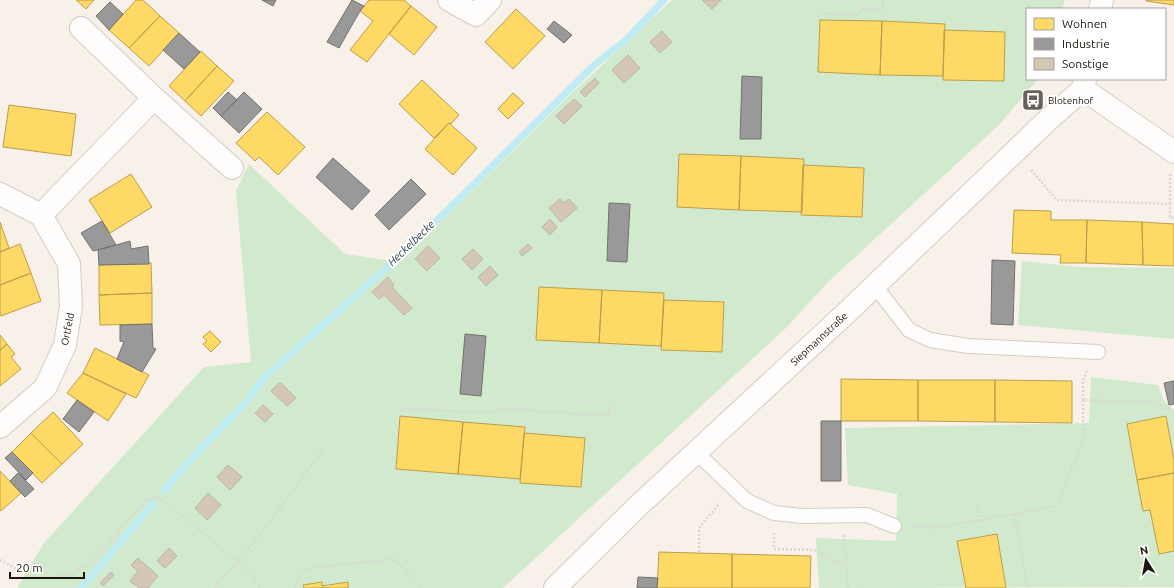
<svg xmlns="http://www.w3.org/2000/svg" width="1174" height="588" viewBox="0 0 1174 588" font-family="Ubuntu,sans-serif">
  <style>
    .green { fill: #d1eacd }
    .homes { fill: #ffd966; stroke: #bb9e4b }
    .industry { fill: #999; stroke: #73716f }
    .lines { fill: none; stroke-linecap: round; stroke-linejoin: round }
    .stream { stroke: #bfebf3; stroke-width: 7 }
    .building { fill: #d4c7b4; stroke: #bab4ac }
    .service-casing { stroke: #d3ccc4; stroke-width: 16 }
    .minor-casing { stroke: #d3ccc4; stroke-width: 24 }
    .path { stroke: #d9d7d4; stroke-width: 2.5; stroke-dasharray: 2 2; stroke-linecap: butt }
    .service { stroke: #fefdfc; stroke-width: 14 }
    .minor { stroke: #fefdfc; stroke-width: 22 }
    .labels { text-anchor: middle; stroke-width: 4; stroke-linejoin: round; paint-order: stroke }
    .poi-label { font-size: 10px; fill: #1b140c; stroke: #fff; text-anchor: start }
    .street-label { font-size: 10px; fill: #1b140c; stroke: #fff }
    .water-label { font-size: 11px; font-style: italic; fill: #1d3337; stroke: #fff }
  </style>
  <rect width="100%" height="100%" fill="#f8f1e9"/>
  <path class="green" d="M672 0H1065L1062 9H1027V79H1038L1000 124 828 282 787 327 503 588H17L44 543 204 367 251 362 236 191 249 164 345 254 400 262 570 95Z
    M1022 261 1080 267 1174 268V339L1018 325Z
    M1091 377 1158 385 1164 401 1174 410V587L819 588 816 538 896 541 897 494 848 485 845 428 1089 423Z"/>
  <path class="homes" d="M76 0H94L86 9Z
    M136 0H143L160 16 129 48 109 30Z
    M369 0H404L411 6 367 62 350 50 373 21 360 11Z
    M1146 0H1174V5L1146 1Z
    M411 6 437 27 414 55 389 34Z
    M516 9 545 36 513 69 485 42Z
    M160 16 179 33 149 66 129 48Z
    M820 20 882 21 880 75 818 72Z
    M882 21 945 24 943 76 880 75Z
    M944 30 1005 32 1004 81 943 80Z
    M201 51 217 66 185 101 169 86Z
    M217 66 234 81 201 116 185 101Z
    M422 80 459 115 451 124 449 123 434 138 399 104Z
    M513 93 524 103 508 119 498 109Z
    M9 105 76 114 71 156 3 147Z
    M267 112 305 147 278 175 259 157 255 161 236 143Z
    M449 123 477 148 453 175 425 149Z
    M679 154 741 156 739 210 677 207Z
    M741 156 804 159 802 212 739 210Z
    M803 165 864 168 862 217 801 215Z
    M131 174 152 207 110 233 89 200Z
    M1014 210 1051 211V220H1087L1086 263H1060L1061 255 1012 253Z
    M1087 220 1142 222 1143 265 1086 263Z
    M0 222 9 248 0 252Z
    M1142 222 1174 224V266L1143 265Z
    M20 244 31 273 0 285V252Z
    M151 263 152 293 99 295V265Z
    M31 273 41 301 1 316 0 312V285Z
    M539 287 602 290 599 343 536 340Z
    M602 290 664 293 661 346 599 343Z
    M152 293V324L100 325 99 295Z
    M664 300 724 302 722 352 661 350Z
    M210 331 221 342 211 352 203 344 207 341 203 337Z
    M0 335 7 344 0 350Z
    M7 344 15 354 11 357 21 369 0 386V350Z
    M95 348 149 375 136 398 83 373Z
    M83 373 126 394 108 421 67 393Z
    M841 379 918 380V421H841Z
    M918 380H995V422L918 421Z
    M995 380 1072 381V423L995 422Z
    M53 412 83 444 62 464 31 433Z
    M400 416 463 422 458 474 396 469Z
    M1166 416 1174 460V473L1137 480 1127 424Z
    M463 422 525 427 520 479 458 474Z
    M31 433 62 464 42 483 12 452Z
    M524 433 585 438 581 487 520 483Z
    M0 471 21 493 1 511 0 510Z
    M1174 473V551L1159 554 1150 510 1143 511 1137 480Z
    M997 534 1006 588H966L957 541Z
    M659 552 732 554V588H657Z
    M732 554 811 556 810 588H732Z
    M322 582V586L348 582V588H304L303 585Z"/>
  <path class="industry" d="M262 0H276L273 6Z
    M352 0 364 6 360 11 339 48 327 42Z
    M110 2 123 14 109 30 96 16Z
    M554 21 572 35 564 43 547 29Z
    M179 33 200 52 184 69 163 50Z
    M742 76 762 77 761 139H740Z
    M228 92 237 100 221 116 213 108Z
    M244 92 262 109 239 133 221 116Z
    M333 158 370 191 352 210 316 177Z
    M411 179 426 194 389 230 375 215Z
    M609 203 630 204 627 262 607 261Z
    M102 221 116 245 93 251 81 233Z
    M130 241 131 249 148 246 149 264 99 265 98 250Z
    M992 260 1015 261 1013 325 991 324Z
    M152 324 153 348 156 349 142 372 117 359 124 342 120 341V325Z
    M465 334 486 336 481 396 460 394Z
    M1174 381V404L1169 405 1164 383Z
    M77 400 94 412 79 432 63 419Z
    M821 421H841V481H821Z
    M12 452 33 473 26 480 5 458Z
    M18 473 34 489 25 497 10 481Z
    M638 577 658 578 657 588H637Z"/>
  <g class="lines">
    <path class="stream" d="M164 491 192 458 248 400 264 378 392 263 457 201 592 67 627 39 664 0
      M81 588 153 504"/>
  </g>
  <path class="building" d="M702 0H721L712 9Z
    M662 31 672 42 660 53 650 42Z
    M628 55 640 68 624 83 612 70Z
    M595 78 599 83 585 97 580 92Z
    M574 99 582 106 564 124 556 116Z
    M560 199 564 203 569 199 577 208 561 222 549 208Z
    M550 219 557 227 550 235 542 227Z
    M528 244 532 248 522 256 519 252Z
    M428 246 440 258 427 271 415 259Z
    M473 249 483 259 472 270 462 259Z
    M490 266 498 275 486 286 478 277Z
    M388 277 394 285 392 287 412 308 404 315 384 295 379 299 372 292Z
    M280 382 296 398 287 406 271 391Z
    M263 405 273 414 265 422 255 413Z
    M228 465 242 477 230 490 217 477Z
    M208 493 221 505 207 520 195 508Z
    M169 548 177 556 165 568 157 561Z
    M138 558 158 576 148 588H139L130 581 138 571 131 565Z
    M111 572 114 575 103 586 100 583Z"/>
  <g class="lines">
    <g class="service-casing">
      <path id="service" d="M875 286 909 330 930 340 968 346 1098 352
        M696 452 747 501 774 513 802 516 867 515 894 526"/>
    </g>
    <g class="minor-casing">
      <g id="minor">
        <path d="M449 0 476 15 490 0"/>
        <path d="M1100 9 1102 0"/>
        <path d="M1083 89 1174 152"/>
        <path d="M154 98 232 168"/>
        <path d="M0 194 41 215 69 264 71 306 65 345 45 388 0 427"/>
        <path d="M41 215 154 98 81 28"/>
        <path id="s1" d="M555 588 638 506 843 316 1050 118 1083 89 1085 79"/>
      </g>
    </g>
    <path class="path" d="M821 13 857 15 862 9 882 10 883 0
      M1031 170 1057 200 1170 204V218H1174
      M1170 204V174
      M1083 400V379L1087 371
      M401 409 495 413V408L609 416 610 404
      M977 507 979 521
      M1014 514 1028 588
      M912 527 935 528 1057 506 1083 440V400L1151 401 1174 412
      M774 533V549L814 550 846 566
      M844 535 848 588
      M699 552V528L720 503
      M0 560 32 577 44 578 67 575 85 567 106 546 139 508 148 499 157 498 164 501 240 563 254 579 260 588
      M214 588C255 544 288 498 323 449
      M294 588C301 574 301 571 317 567L394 559 422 588"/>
    <use href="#service" class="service"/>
    <use href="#minor" class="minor"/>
  </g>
  <defs>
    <g id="bus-square" transform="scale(1.15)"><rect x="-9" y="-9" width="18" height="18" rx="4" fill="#686159" stroke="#fff"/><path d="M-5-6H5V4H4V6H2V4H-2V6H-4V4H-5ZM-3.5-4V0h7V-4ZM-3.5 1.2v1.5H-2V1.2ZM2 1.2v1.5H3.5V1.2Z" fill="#fff"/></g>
  </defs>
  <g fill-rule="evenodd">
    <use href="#bus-square" x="1033" y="100"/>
  </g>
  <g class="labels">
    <g class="poi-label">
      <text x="1048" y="104">Blotenhof</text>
    </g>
    <g class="street-label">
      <text transform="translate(67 329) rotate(-79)" y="4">Ortfeld</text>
      <text dy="4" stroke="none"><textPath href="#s1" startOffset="363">Siepmannstraße</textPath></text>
    </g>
    <g class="water-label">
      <text transform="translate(411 243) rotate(-44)" y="4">Heckelbecke</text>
    </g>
  </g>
  <rect x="1026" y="8" width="140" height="72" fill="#ffffff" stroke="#a4a19e"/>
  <rect x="1034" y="18" width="20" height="12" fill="#ffd966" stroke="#a4a19e"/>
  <text x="1062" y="28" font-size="12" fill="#1b140c">Wohnen</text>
  <rect x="1034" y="38" width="20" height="12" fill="#999999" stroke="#a4a19e"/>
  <text x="1062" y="48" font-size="12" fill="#1b140c">Industrie</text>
  <rect x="1034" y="58" width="20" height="12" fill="#d4c7b4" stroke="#a4a19e"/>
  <text x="1062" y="68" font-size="12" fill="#1b140c">Sonstige</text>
  <g transform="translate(1146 560) rotate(349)" stroke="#ffffff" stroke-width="3" paint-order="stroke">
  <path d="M0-3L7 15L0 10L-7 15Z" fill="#1b140c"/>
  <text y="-6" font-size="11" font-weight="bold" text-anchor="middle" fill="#1b140c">N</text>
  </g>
  <path d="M10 572v6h74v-6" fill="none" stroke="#1b140c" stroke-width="2"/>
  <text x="16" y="572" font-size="12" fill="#1b140c" stroke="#ffffff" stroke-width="3" paint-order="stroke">20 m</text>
</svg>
